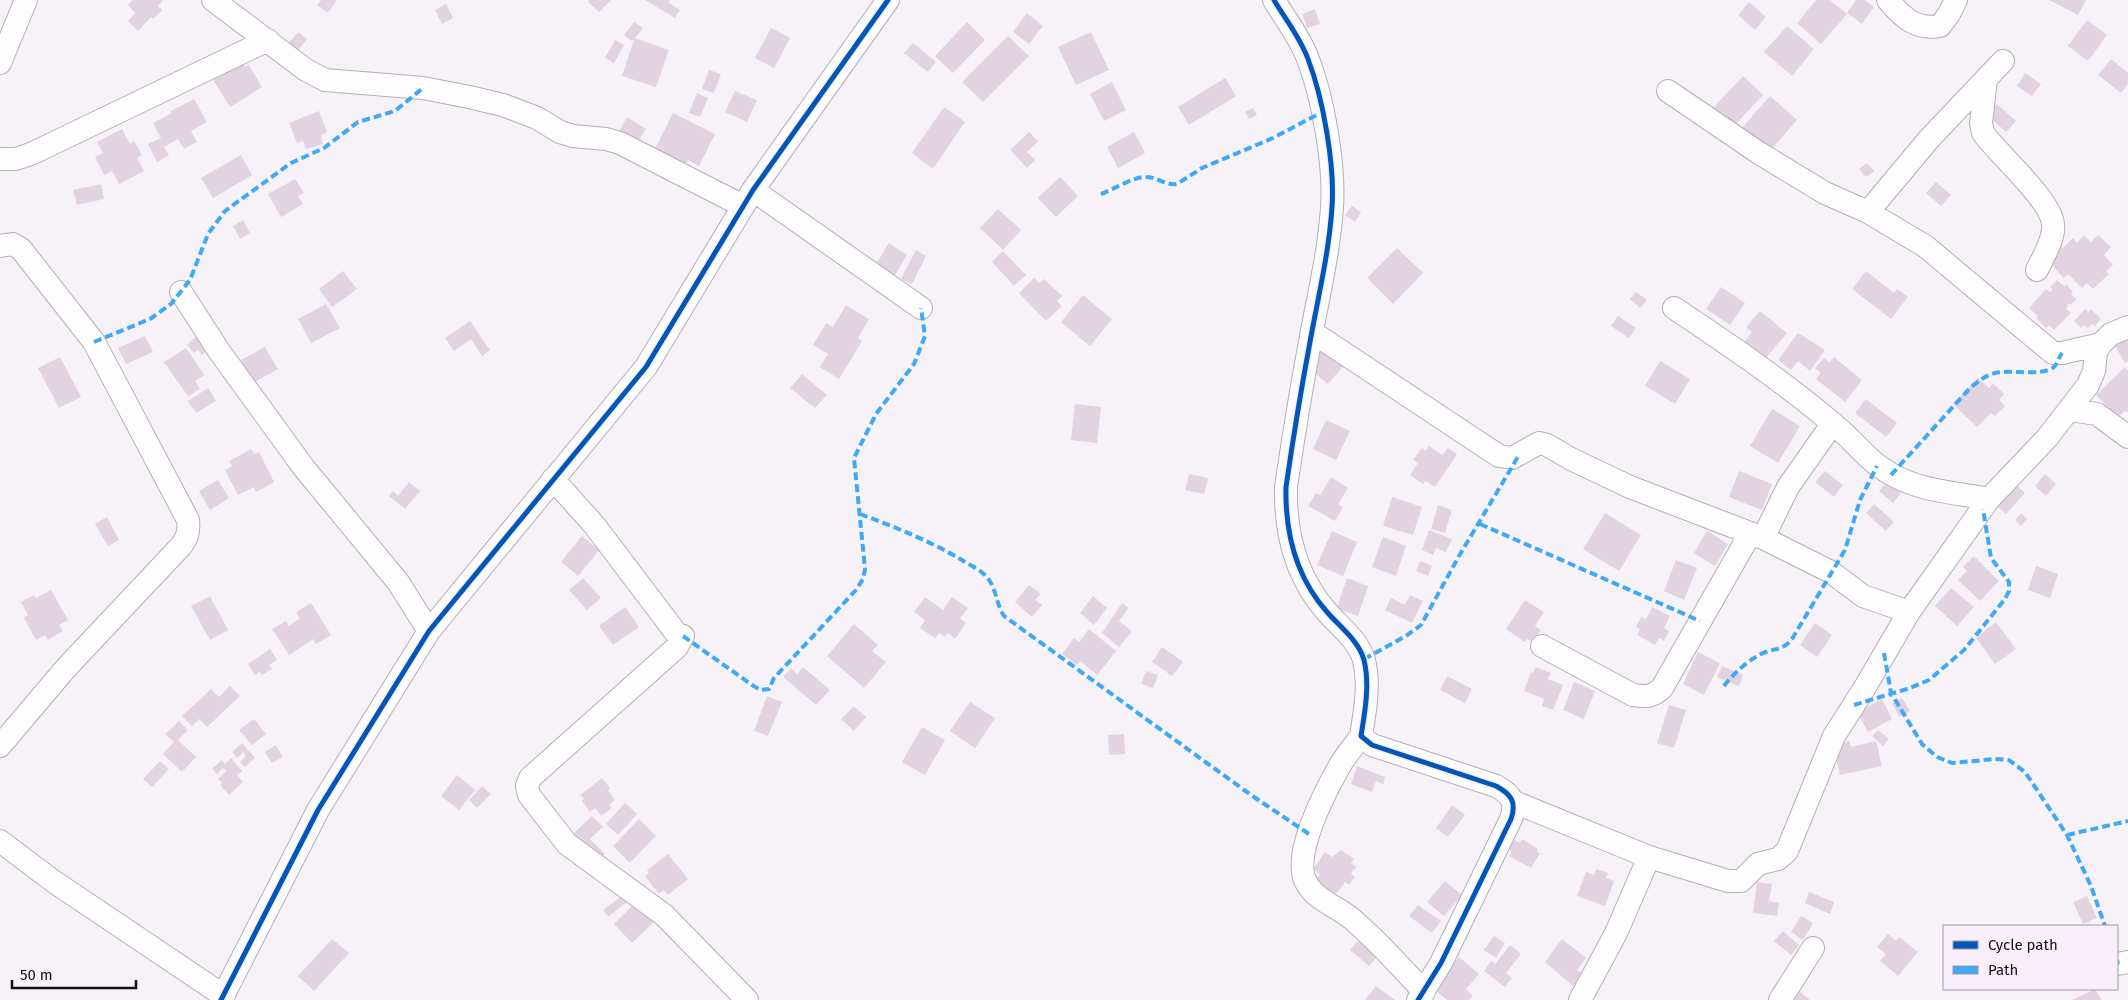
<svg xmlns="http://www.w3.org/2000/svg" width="2128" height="1000" viewBox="0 0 2128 1000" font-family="'Fira Sans',sans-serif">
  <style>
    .building { fill: #e2d3e0 }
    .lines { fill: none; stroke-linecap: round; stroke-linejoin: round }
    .minor-casing { stroke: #b3afb4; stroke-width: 24 }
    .minor { stroke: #fefdfe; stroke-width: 22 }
    .quiet { stroke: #3fa9f5; stroke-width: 4; stroke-dasharray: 8 4; stroke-linecap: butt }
    .cycleway-casing { stroke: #f8effb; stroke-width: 8 }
    .cycleway { stroke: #0057b8; stroke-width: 5 }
  </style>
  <rect width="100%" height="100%" fill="#f7f2f8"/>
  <path class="building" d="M132 0H163L158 6 162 10 153 19 151 17 138 31 128 21 135 13 128 5Z
    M321 0H337L328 13 317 5Z
    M589 0H611L599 12 588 2Z
    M645 0H669L668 2 680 10 675 18Z
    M1816 0H1830L1847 14 1821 44 1797 23Z
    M1856 0H1865L1874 7 1862 24 1847 13Z
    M2049 0H2086L2078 15Z
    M1749 2 1766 17 1755 30 1738 15Z
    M446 4 453 18 442 24 435 10Z
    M1315 9 1320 24 1307 28 1302 14Z
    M1027 13 1043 26 1029 44 1013 32Z
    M2087 20 2107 35 2088 61 2068 46Z
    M634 22 643 28 635 38 669 50 656 87 622 76 634 40 632 41 624 35Z
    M967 22 985 40 953 73 935 56Z
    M1787 26 1814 49 1792 76 1764 52Z
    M771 28 790 38 774 68 755 58Z
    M298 32 307 39 298 50 289 43Z
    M1091 32 1109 70 1076 85 1058 47Z
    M1008 36 1029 56 983 102 962 82Z
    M615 40 624 45 614 63 605 58Z
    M913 43 936 62 928 72 904 53Z
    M2111 59 2128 73V84L2121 93 2098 75Z
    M242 62 245 67 248 64 262 87 230 107 213 80Z
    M709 70 721 74 714 93 702 89Z
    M2025 73 2041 84 2032 96 2017 86Z
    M1743 76 1763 95 1733 127 1713 108Z
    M1225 78 1236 96 1189 125 1178 107Z
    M1112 82 1126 110 1104 121 1090 94Z
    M735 91 757 100 747 122 725 112Z
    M697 93 708 98 700 117 689 113Z
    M1770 96 1797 120 1769 152 1741 129Z
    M194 99 207 122 191 131 197 142 184 149 178 139 164 147 169 155 157 162 148 144 161 138 153 123 172 113 171 111Z
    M1997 104 2016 121 2006 132 1987 115Z
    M944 107 965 122 933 169 912 153Z
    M1253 108 1257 115 1249 119 1245 112Z
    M319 111 327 132 321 135 323 144 306 149 303 141 297 143 289 123Z
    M673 113 715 134 699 166 688 160 683 170 652 155Z
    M627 117 646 129 635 146 617 135Z
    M122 129 130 144 134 141 142 155 137 158 144 171 119 184 112 171 104 175 95 157 103 153 97 142Z
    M1029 132 1038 141 1027 152 1035 160 1027 168 1010 150Z
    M1134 132 1145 153 1118 168 1107 147Z
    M241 155 252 175 213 198 201 178Z
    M1867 163 1874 171 1866 177 1859 169Z
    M1060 177 1078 196 1056 217 1038 198Z
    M295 179 304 193 298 196 303 204 281 217 268 194Z
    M1936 182 1951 195 1941 206 1926 193Z
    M101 184 104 199 77 205 73 190Z
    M1352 206 1361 212 1355 222 1345 215Z
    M998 209 1021 230 1003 250 980 228Z
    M243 220 250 233 240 239 233 226Z
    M2084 235 2091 242 2098 235 2111 247 2104 255 2113 265 2106 271 2109 274 2093 289 2087 283 2082 288 2068 274 2064 278 2046 259 2060 245 2063 248 2073 238 2077 243Z
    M889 243 907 255 894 277 875 266Z
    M1397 248 1423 273 1393 304 1367 278Z
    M916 250 926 256 912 284 901 279Z
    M1003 251 1026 275 1014 286 992 262Z
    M343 271 357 289 332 307 319 289Z
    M1866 271 1894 293 1897 289 1908 297 1891 319 1852 289Z
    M1034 278 1039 283 1044 279 1062 296 1057 301 1062 306 1046 321 1019 293Z
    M2057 280 2064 286 2066 284 2073 292 2071 294 2076 299 2071 305 2069 303 2067 305 2068 306 2066 309 2071 313 2054 330 2049 325 2046 328 2036 318 2038 316 2029 308 2046 289 2050 292 2053 289 2050 287Z
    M1721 287 1745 303 1730 325 1706 309Z
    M1636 292 1647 300 1640 308 1630 299Z
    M1083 295 1112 319 1090 346 1061 322Z
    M326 304 340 328 311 343 298 319Z
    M846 305 869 319 858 338 862 341 839 379 820 367 828 354 813 345 826 323 833 327Z
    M2085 309 2089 312 2091 309 2101 319 2095 326 2092 324 2088 328 2084 325 2081 328 2074 321Z
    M1760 311 1787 333 1765 359 1744 342 1752 332 1746 327Z
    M1618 316 1636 328 1629 338 1611 326Z
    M470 321 490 350 482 356 471 339 454 351 445 338Z
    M2128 328V361L2125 363 2111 339Z
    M199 333 211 346 202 355 198 350 194 353 187 345Z
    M1798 333 1825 350 1810 371 1798 361 1791 370 1778 360Z
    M145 336 153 352 126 364 118 348Z
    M265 347 278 369 253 383 241 360Z
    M1322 347 1344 365 1328 384 1307 367Z
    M186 348 204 375 195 381 200 389 188 396 164 362Z
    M60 357 81 397 59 408 38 368Z
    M1834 357 1862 380 1845 402 1816 379 1821 373 1815 368 1824 358 1829 362Z
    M1660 361 1690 379 1675 404 1645 386Z
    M2125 367 2128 371V412L2125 411 2118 417 2096 395Z
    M802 374 827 395 815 408 790 388Z
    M1978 378 1989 388 1993 383 2004 394 1999 400 2005 406 1995 416 1991 413 1977 427 1953 404Z
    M208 388 216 401 196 413 188 401Z
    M1866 399 1897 423 1886 437 1855 413Z
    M1075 404 1101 407 1097 443 1071 440Z
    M1772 409 1800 426 1778 463 1750 446Z
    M1326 420 1350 431 1336 460 1313 449Z
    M1429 446 1442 455 1448 448 1457 454 1435 487 1425 481 1423 484 1410 475 1418 463 1413 460 1422 448 1426 451Z
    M251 449 254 454 259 452 274 482 256 492 254 487 238 495 225 470 232 466 229 461Z
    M1739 471 1772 484 1762 510 1729 497Z
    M1825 471 1843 485 1834 497 1815 482Z
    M1189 474 1208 478 1204 494 1185 490Z
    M2045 474 2056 484 2046 496 2035 486Z
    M1892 475 1906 486 1893 503 1879 491Z
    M1331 477 1348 488 1338 504 1343 507 1335 521 1308 506 1316 493 1320 495Z
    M2010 479 2025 493 2006 514 1991 501Z
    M218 480 229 498 210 510 199 491Z
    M409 482 420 491 405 509 389 496 393 491 398 496Z
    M1392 497 1422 507 1413 535 1383 526Z
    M1874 504 1894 522 1886 531 1866 513Z
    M1438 505 1452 510 1445 533 1431 529Z
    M1605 513 1641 535 1619 571 1583 549Z
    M2021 513 2027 519 2021 526 2015 520Z
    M107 517 119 540 108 546 95 524Z
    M1429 530 1452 539 1446 552 1436 548 1433 555 1422 550Z
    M1332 531 1357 542 1343 576 1317 565Z
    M1707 531 1728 544 1715 566 1694 553Z
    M582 536 599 550 578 576 561 562Z
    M1383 537 1406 546 1396 576 1372 567Z
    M1974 556 1999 581 1980 601 1958 580 1967 571 1963 567Z
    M1676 560 1697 568 1684 600 1664 591Z
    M1420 561 1432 566 1428 576 1416 571Z
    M2036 566 2058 574 2050 598 2028 590Z
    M583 578 601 598 587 610 569 590Z
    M1347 578 1368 586 1358 616 1337 608Z
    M1029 585 1041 594 1035 600 1042 605 1032 617 1015 602Z
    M1951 588 1974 607 1957 626 1935 606Z
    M51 590 68 620 59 625 63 631 48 640 45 635 36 640 24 618 28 615 21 602 34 595 36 598Z
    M1410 595 1423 601 1412 623 1385 610 1391 598 1405 605Z
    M210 596 228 630 210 640 191 606Z
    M1093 596 1107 608 1094 625 1080 613Z
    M925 597 943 610 952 597 968 608 960 618 966 623 955 639 948 633 945 637 939 633 935 638 920 628 925 620 914 612Z
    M1525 600 1544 612 1535 626 1541 630 1533 642 1527 639 1525 642 1506 629Z
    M311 603 331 635 316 644 313 639 289 655 272 629 286 621 289 626 300 618 296 612Z
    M1122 603 1129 608 1119 621 1132 631 1119 647 1102 633Z
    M625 607 639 627 613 645 599 626Z
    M1652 607 1670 616 1664 628 1669 631 1664 641 1659 638 1655 645 1637 635 1640 629 1636 627 1641 617 1646 619Z
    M1996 622 2016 649 1995 664 1976 638Z
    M1815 623 1832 635 1817 657 1800 645Z
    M854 624 878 645 872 651 886 662 864 688 827 656Z
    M1089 629 1116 651 1097 675 1080 661 1077 665 1062 654 1074 638 1079 642Z
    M1162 647 1183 662 1172 676 1152 662Z
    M270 649 277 660 269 665 272 669 262 675 260 672 255 675 248 664Z
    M1698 652 1720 663 1704 695 1683 684Z
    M1722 666 1743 675 1739 686 1717 677Z
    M803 667 830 690 816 705 783 677 791 668 797 674Z
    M1536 667 1551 673 1548 679 1563 685 1553 710 1542 706 1544 699 1524 691 1531 672 1533 673Z
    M1146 671 1158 675 1153 688 1141 684Z
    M1447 676 1472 689 1465 703 1440 690Z
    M1574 682 1595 691 1584 719 1563 710Z
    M230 686 240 696 207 727 199 719 192 726 182 716 211 689 219 697Z
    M767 696 782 702 768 736 754 731Z
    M1902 698 1910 711 1900 717 1892 704Z
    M1882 699 1892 719 1868 732 1857 712Z
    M970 702 995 718 975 748 950 731Z
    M1669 705 1686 710 1674 748 1657 743Z
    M854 706 866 717 854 731 841 719Z
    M254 719 266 734 252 745 239 730Z
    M179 721 188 730 178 740 196 757 182 772 163 754 174 742 165 734Z
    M922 727 945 740 925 775 902 762Z
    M1878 730 1889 739 1883 746 1872 736Z
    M1124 734 1125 754 1109 755 1108 735Z
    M1849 741 1851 747 1876 741 1882 766 1840 775 1833 745Z
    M242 743 255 758 245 767 240 762 246 756 243 752 237 758 232 752Z
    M276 745 283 757 272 763 265 752Z
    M231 758 242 771 237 775 243 782 229 795 220 785 222 783 218 779 226 771 223 768 217 774 212 769 222 760 225 764Z
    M160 761 169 769 152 787 143 779Z
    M1357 766 1385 777 1383 784 1376 781 1372 792 1351 784Z
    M457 775 475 790 459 810 441 796Z
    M602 778 610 788 608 790 615 800 609 805 612 808 601 816 595 808 590 812 582 801 584 799 580 795Z
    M482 786 491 794 477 808 469 800Z
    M625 803 637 814 618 835 606 824Z
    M1452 805 1465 815 1448 837 1436 828Z
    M592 816 603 827 590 839 605 854 598 861 574 833Z
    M639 819 656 836 630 863 613 846Z
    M1513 839 1520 843 1522 839 1538 849 1537 852 1540 853 1531 868 1509 856 1512 852 1508 849Z
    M1341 850 1354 859 1351 863 1356 867 1351 873 1355 877 1349 885 1345 882 1335 895 1315 880 1320 874 1313 869 1325 852 1332 857Z
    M668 854 688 879 668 895 664 890 659 894 645 876 649 873 647 870Z
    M1596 869 1608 873 1606 878 1614 881 1605 906 1577 896 1586 872 1594 875Z
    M1445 881 1462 895 1444 916 1427 902Z
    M1757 882 1772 884 1769 901 1779 903 1777 916 1753 913Z
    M1809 892 1834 902 1830 914 1805 903Z
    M623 895 628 901 608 917 603 910Z
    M2087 896 2097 918 2083 924 2073 902Z
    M636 902 654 922 632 943 614 924Z
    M1418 905 1441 921 1432 933 1409 916Z
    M1801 916 1813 923 1803 940 1791 932Z
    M1783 931 1799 945 1791 955 1774 941Z
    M1888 934 1896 941 1899 937 1918 952 1898 976 1880 961 1886 954 1877 947Z
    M1494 936 1505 943 1496 958 1484 950Z
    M332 939 349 953 314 991 298 976Z
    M1359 939 1378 956 1369 966 1350 950Z
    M1562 939 1586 958 1577 970 1583 974 1573 986 1545 962Z
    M1510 945 1521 954 1506 973 1512 978 1505 987 1484 971 1491 961 1495 964Z
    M1459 957 1479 974 1466 989 1473 996 1469 1000H1447L1430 986 1446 972Z
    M1376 986 1395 1000H1365Z
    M1795 988 1810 1000H1786Z
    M2095 989 2102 1000H2072Z"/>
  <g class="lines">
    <g class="minor-casing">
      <path id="minor" d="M213 0 306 70 325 80 423 88 469 97 503 105 537 118 560 132 573 136 606 139 620 143 743 206
        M1274 0C1285 19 1300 37 1308 59 1323 98 1335 165 1332 207 1329 253 1318 297 1310 342 1301 390 1293 439 1286 487 1285 533 1296 577 1327 612 1339 626 1359 641 1364 660 1370 685 1365 711 1361 736L1372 745 1496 786C1511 794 1517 802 1511 819L1441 963 1418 1000
        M1888 0C1903 18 1916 30 1940 26L1949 14 1956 0
        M0 63 26 0
        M1986 79 1981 123 1983 133C1999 155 2051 200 2053 224 2055 238 2043 257 2037 270
        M1668 91 1759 153 1825 193 1868 212 1925 246 2053 353H2062L2101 344
        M0 159H16L33 153 268 40
        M753 190 921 308
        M1868 212 1929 139 2003 61
        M0 246 13 244 21 249 94 342 188 520C189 531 188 537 181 546L66 668 0 746
        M181 292 219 351 304 468 398 582 429 631
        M1674 308C1728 344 1781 380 1831 422 1852 438 1867 461 1891 474 1920 491 1956 493 1989 499
        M1312 332 1499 456 1512 458 1539 443 1547 445 1571 459 1630 487 1763 538 1831 572 1863 596 1909 612
        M2070 410 2097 414 2128 437
        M553 479 595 526 676 633 683 636 677 647 530 778 527 786 529 795 567 844 664 915 747 1000
        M1763 538 1788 487 1833 423
        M1542 646 1633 695C1647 697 1652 697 1662 688L1750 534
        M1361 736C1354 746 1345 756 1339 767 1325 792 1290 858 1307 884 1317 901 1338 907 1352 919 1378 941 1401 967 1424 992
        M1514 802 1649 857 1728 881H1741L1758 864 1778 859 1787 851 1834 736 1864 689 1909 612 1989 499 2047 438 2088 385 2094 371 2096 352 2101 344 2111 334 2128 327
        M0 841 53 881 224 996
        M2117 964 2128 962
        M221 1000 318 810 429 631 646 367 753 190 888 0
        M1580 1000 1616 933 1649 857
        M1780 1000 1813 948"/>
    </g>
    <use href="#minor" class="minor"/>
    <path class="quiet" d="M1101 194C1112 190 1135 176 1146 177 1157 177 1167 186 1177 184L1202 168 1273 138 1322 112
      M94 342 150 319 171 304 190 280 208 234 225 211 291 163 324 148 358 122 395 111 423 88
      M1891 475 1971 387C1979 381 1986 375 1995 373 2012 369 2041 377 2054 367 2057 364 2059 357 2062 353
      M860 514C895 527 930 541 962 560 969 565 979 569 985 575 997 587 995 602 1004 616L1251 795 1309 834
      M1480 524 1700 621
      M683 636 752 685 760 690 769 689 774 678 856 590 863 579 865 569 854 458 876 414 914 364 925 336 921 308
      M1884 653 1891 693 1922 744 1937 757 1952 763 1995 759 2009 760 2025 772 2067 835 2091 886 2105 926
      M1364 659 1406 636 1421 625 1459 556 1519 455
      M1724 686C1734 673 1746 662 1761 654 1773 648 1783 651 1792 639L1845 550 1860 500 1877 466
      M1854 705 1910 688 1929 680 1964 650 2005 599 2009 591V582L1991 558 1983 509
      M2067 835 2128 821
      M2117 960 2118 964"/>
    <g class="cycleway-casing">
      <path id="cycleway" d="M1274 0C1285 19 1300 37 1308 59 1323 98 1335 165 1332 207 1329 253 1318 297 1310 342 1301 390 1293 439 1286 487 1285 533 1296 577 1327 612 1339 626 1359 641 1364 660 1370 685 1365 711 1361 736L1372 745 1496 786C1511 794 1517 802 1511 819L1441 963 1418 1000
        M221 1000 318 810 429 631 646 367 753 190 888 0"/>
    </g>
    <use href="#cycleway" class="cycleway"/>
  </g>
  <rect x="1943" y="925" width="175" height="65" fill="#f8effb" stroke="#9d969f"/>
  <rect x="1953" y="941" width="25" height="8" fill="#0057b8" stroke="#9d969f"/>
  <text x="1988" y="950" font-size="15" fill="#141115">Cycle path</text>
  <rect x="1953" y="966" width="25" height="8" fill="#3fa9f5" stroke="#9d969f"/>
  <text x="1988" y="975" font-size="15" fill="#141115">Path</text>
  <path d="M12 980v8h124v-8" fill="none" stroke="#141115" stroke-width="2.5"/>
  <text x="20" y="980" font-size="15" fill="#141115" stroke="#f8effb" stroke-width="4" paint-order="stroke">50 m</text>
</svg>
